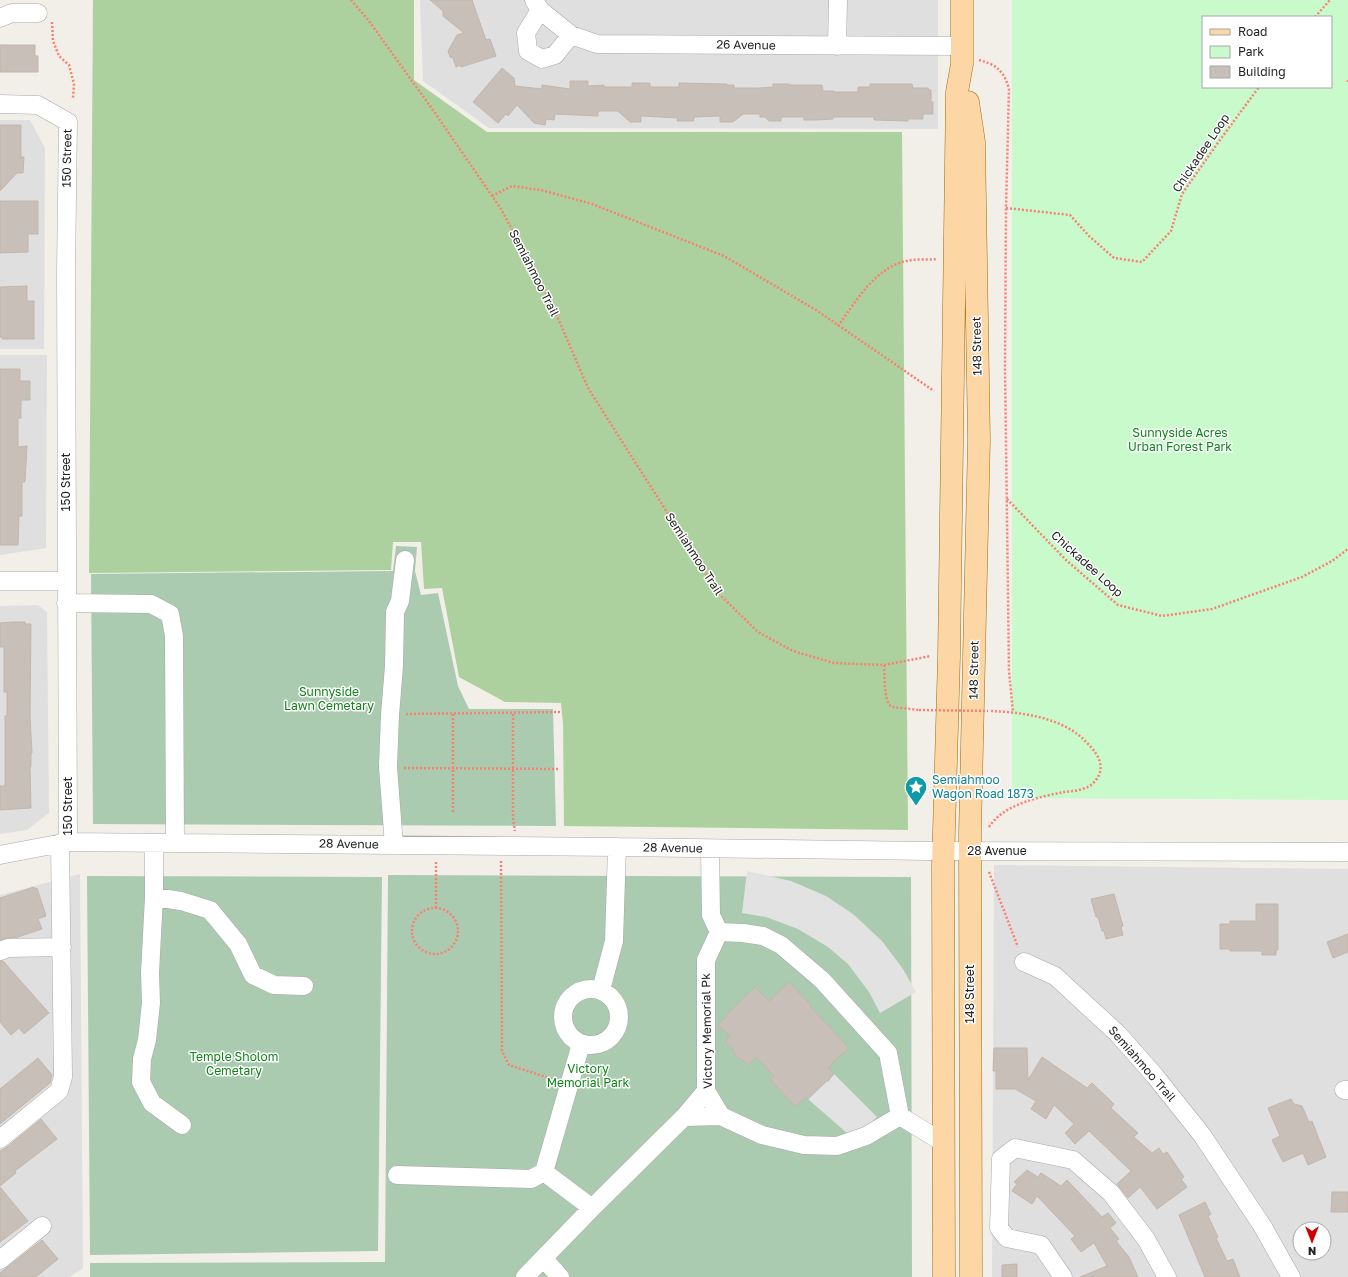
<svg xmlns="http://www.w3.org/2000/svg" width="1348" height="1277" viewBox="0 0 1348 1277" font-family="'Golos Text',sans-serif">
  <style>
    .residential { fill: #e0dfdf; fill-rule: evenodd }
    .forest { fill: #add19e }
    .cemetery { fill: #aacbaf }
    .park { fill: #c8facc; fill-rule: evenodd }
    .parking { fill: #e2e2e2 }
    .building { fill: #c7bfb8; stroke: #c4b6ab }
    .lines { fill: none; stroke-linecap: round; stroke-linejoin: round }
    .minor-casing { stroke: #a9a9a9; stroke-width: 19 }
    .major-casing { stroke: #a06b00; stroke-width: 23 }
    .path { stroke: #fa8072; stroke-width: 2.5; stroke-dasharray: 2 2; stroke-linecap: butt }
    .minor { stroke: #fff; stroke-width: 18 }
    .major { stroke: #fcd6a4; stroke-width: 22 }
    .path-bridge { stroke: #fa8072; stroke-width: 2.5; stroke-dasharray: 2 2; stroke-linecap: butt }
    .labels { text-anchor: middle; stroke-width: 3; stroke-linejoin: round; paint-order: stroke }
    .street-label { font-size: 12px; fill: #222; stroke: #fff }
    .park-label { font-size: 12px; fill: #0c8416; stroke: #fff }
    .culture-label { font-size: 12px; fill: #0d838f; stroke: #fff; text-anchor: start }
  </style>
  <rect width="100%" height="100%" fill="#f2efe9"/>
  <path class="residential" d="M420 0H938V129L489 128 423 81Z
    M0 120H30L45 148 44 349H0Z
    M0 355H47L46 548 0 555Z
    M38 605 47 612 49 813 27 830 0 834V606Z
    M994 865 1348 869V1277H992ZM1300 1229H1324V1253H1300Z
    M80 874 83 1268 70 1277H0V895Z"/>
  <path class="forest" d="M93 0H414V80L487 132H902L908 830 564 826 563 724 561 703 505 702 459 677 442 588 424 589 421 542H393L391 570 89 573Z"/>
  <path class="cemetery" d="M396 546 417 547 415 571 421 595 438 593 458 686 469 709H553L556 826 93 824 91 574 393 571Z
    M388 875 911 877 912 1277H90V1263L385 1262Z
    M87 876 382 877 378 1251 90 1255Z"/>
  <path class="park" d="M1012 0H1348V800L1016 798 1012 793ZM1203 17H1331V87H1203Z"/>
  <path class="parking" d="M747 871 791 881 826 896 853 914 882 941 903 969 916 992 880 1013 869 992 848 964 828 947 798 929 766 917 742 913Z
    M834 1074 877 1117 863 1130 848 1134 808 1099 827 1081 828 1082Z"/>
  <path class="building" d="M430 0H472L486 40 490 39 496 56 461 67 460 65 456 67 453 58 450 57 448 51 457 35 464 33 443 16V11Z
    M0 45H35V56H38V72H0Z
    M502 68 514 78 515 86 542 89V85L570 89V81H588V86L604 85V87H632V83H650V87H679V83L727 84V85H734V88H759L773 87V84H789V85H822L823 91H834V92H858V87H870V84H912L913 88H928L929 90H931V102H933V114H923V119H908V121L874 120V117H833V119L815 120H804V117H781V121H769L765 117H760V114H743L733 122H720V116L694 117V121H677L678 118 641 116V122H630L618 111H598V116L555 114 554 120 546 119 545 125 534 123 517 105 508 116 506 114 498 123 473 102Z
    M0 125H21V157H24L23 173H17L0 191Z
    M0 201H38V234H28V252L0 253Z
    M27 286V301H34V339H2V337H0V287Z
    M0 369H20V381H30V400H21V418H18V447L27 446 25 482H22V516H19L18 545H0Z
    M12 622H25V624H31L30 716 32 753H31V767H30L31 808 0 810V786H5V716H7V692H4V647H0V623Z
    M34 887V889L37 888 46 916 38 919 42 929 18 937 8 938 0 940V898Z
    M1114 894 1123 926 1121 927 1123 935 1106 939 1104 931H1102L1098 917H1096L1091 899Z
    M1256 904H1278V950H1276V955H1262V951H1230V949H1220V924H1230V921H1256Z
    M1348 934V952L1333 958 1327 942Z
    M0 961H3L49 1013 24 1034 19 1028 11 1035 0 1022Z
    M789 982 811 1005 810 1006 849 1048 828 1067 834 1074 808 1099 806 1097 795 1106 770 1080 774 1076 756 1057 748 1065 741 1059 736 1057 734 1054V1050L725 1042 730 1036 718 1025 727 1016 726 1015 755 987 769 1001Z
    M994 1048H1027L1028 1080 1042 1057 1087 1088 1092 1083 1114 1104 1111 1108 1138 1133 1134 1137 1152 1153 1159 1148 1163 1154 1167 1152 1184 1177 1181 1179 1187 1187 1157 1209 1140 1187 1128 1198 1117 1184 1131 1171 1089 1131 1075 1144 1065 1133 1074 1124 1054 1105 1046 1119 1031 1109 1036 1101 1015 1089H996V1071H993Z
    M38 1058 52 1075 50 1083 0 1124V1089Z
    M1291 1099 1294 1104 1302 1106 1309 1122 1312 1121 1326 1157 1308 1165 1303 1153 1283 1162 1272 1140 1280 1136 1268 1108Z
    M41 1119 57 1139 15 1171 16 1173 0 1186V1151L7 1147Z
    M1027 1170 1038 1177 1041 1173 1061 1186 1067 1180 1102 1217 1108 1213 1116 1223 1110 1228 1119 1239 1116 1241 1129 1257 1138 1277H1080L1107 1266 1094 1243 1081 1252 1071 1239 1075 1236 1037 1196 1032 1204 1012 1191 1017 1184 1014 1182Z
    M0 1187 28 1221 0 1242Z
    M1332 1192H1348V1212H1331Z
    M1205 1202 1211 1214 1208 1216 1218 1237 1216 1238 1227 1261 1233 1259 1240 1277H1205L1179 1215Z
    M42 1240 58 1259 36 1277H0V1273Z
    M1017 1264V1277H1002V1265Z"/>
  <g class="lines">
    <g class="minor-casing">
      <path id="minor" d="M534 0 540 10 571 35 597 44 962 46
        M540 10 526 33 528 51 542 59 555 55 571 35
        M0 18 12 13H38
        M837 46 838 0
        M0 104 38 105 68 122 66 272 68 842
        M0 581H66
        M66 603 151 604 170 614 174 636 175 842
        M154 843V897L181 901 210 910 238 944 253 975 274 985 304 986
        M394 845 388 767 390 715 394 666 395 612 400 601 405 560
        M710 849 711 915 719 932 706 960V1091L721 1116 762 1135 804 1145 837 1146 866 1136 900 1116 944 1143
        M0 855 68 842 617 847 929 851 1348 852
        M154 897 150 973 151 1003 147 1040 142 1059 141 1082 152 1103 182 1125
        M719 932 743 933 763 936 781 945 822 980 888 1053 900 1116
        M0 951 8 948 62 947
        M1024 962 1055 976 1118 1034 1155 1076 1202 1135 1263 1227 1291 1277
        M563 1017a28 28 0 1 1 56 0a28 28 0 1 1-56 0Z
        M601 990 614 941 617 847
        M581 1044 544 1172 592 1208
        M1344 1090H1348
        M684 1117 721 1116
        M0 1139 59 1091 63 1077 60 843
        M397 1175 531 1179 544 1172
        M544 1259 560 1277
        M0 1260 42 1226
        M525 1277 592 1208 684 1117 706 1091
        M1063 1277 1041 1245 1007 1238 999 1228 1001 1159 1015 1148 1073 1160 1111 1193 1146 1239 1167 1277"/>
    </g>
    <g class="major-casing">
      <path id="major" d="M968 102 974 142 979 440 970 833 971 1277
        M944 1277 943 865 949 657 957 92 962 64V0"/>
    </g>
    <path class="path" d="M351 0 369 21 435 113 501 209 551 302 588 388 719 594 758 632 793 651 834 663 884 665C885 674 883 702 892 707L919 710
      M1315 17 1330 0
      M52 22 53 41 59 56 69 65 74 84 73 98
      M979 60C997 65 1004 71 1009 89L1006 208 1005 368 1009 671 1013 712
      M1348 80V84
      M492 196 512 186 541 190 592 204 724 256 816 310 934 391
      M1006 208 1070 215 1089 236 1114 258 1142 262 1171 231 1182 194 1217 144 1259 87
      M838 326C857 300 877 264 912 260 920 259 929 260 937 259
      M1007 499 1066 560 1118 605 1162 616 1212 609 1302 577 1332 561 1348 549
      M884 665 931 656
      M406 714 560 712
      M453 714V814
      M513 714V819L515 831
      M404 768 559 769
      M989 827C1004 804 1039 797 1064 792 1071 791 1079 791 1085 788 1089 787 1093 784 1095 781 1109 765 1094 749 1082 738 1059 717 1020 712 990 711
      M501 861 502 1051 509 1065 555 1080
      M989 872 1018 947
      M436 908V861
      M412 931a23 23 0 1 1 46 0a23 23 0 1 1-46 0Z"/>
    <use href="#minor" class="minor"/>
    <use href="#major" class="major"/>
    <path class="path-bridge" d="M919 710 988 711"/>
  </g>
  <defs>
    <g id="sight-pin" transform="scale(1.15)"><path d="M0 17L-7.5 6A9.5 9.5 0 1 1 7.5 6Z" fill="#0f9aa8" stroke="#fff"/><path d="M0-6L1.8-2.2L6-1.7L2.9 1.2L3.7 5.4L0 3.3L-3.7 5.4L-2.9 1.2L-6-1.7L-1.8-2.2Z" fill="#fff"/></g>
  </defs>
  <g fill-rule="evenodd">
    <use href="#sight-pin" x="916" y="787"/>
  </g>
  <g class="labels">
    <g class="street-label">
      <text transform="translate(746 45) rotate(1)" y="4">26 Avenue</text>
      <text transform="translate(1201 153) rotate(-56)" y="4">Chickadee Loop</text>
      <text transform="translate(67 158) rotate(-89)" y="4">150 Street</text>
      <text transform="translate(534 273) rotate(63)" y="4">Semiahmoo Trail</text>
      <text transform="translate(977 346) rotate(-91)" y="4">148 Street</text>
      <text transform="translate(66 482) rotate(-90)" y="4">150 Street</text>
      <text transform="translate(694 554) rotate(57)" y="4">Semiahmoo Trail</text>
      <text transform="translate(1087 564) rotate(42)" y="4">Chickadee Loop</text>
      <text transform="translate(974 670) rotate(-89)" y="4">148 Street</text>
      <text transform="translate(68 806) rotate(-90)" y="4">150 Street</text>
      <text transform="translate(349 844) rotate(1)" y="4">28 Avenue</text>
      <text transform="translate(673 848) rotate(1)" y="4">28 Avenue</text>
      <text x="997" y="855">28 Avenue</text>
      <text transform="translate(970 994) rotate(-90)" y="4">148 Street</text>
      <text transform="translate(707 1031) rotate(-91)" y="4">Victory Memorial Pk</text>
      <text transform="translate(1142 1064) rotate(49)" y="4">Semiahmoo Trail</text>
    </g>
    <g class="park-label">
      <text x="1180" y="437">Sunnyside Acres<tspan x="1180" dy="14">Urban Forest Park</tspan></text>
      <text x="329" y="696">Sunnyside<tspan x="329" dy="14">Lawn Cemetary</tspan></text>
      <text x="234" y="1061">Temple Sholom<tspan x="234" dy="14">Cemetary</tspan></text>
      <text x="588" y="1073">Victory<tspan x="588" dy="14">Memorial Park</tspan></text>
    </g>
    <g class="culture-label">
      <text x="932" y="784">Semiahmoo<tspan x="932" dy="14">Wagon Road 1873</tspan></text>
    </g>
  </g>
  <rect x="1202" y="16" width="130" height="72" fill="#ffffff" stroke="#a7a7a7"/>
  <rect x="1210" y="29" width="20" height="6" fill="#fcd6a4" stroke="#a7a7a7"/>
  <text x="1238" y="36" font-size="12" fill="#222222">Road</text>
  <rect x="1210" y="46" width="20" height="12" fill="#c8facc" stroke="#a7a7a7"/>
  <text x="1238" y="56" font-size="12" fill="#222222">Park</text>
  <rect x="1210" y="66" width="20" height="12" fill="#c7bfb8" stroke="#a7a7a7"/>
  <text x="1238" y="76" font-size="12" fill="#222222">Building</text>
  <g transform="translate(1312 1241) rotate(180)"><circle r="19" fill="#ffffff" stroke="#a7a7a7"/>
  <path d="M0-3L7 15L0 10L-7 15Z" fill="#d40000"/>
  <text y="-6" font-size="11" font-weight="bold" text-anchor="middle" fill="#222222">N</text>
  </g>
</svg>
